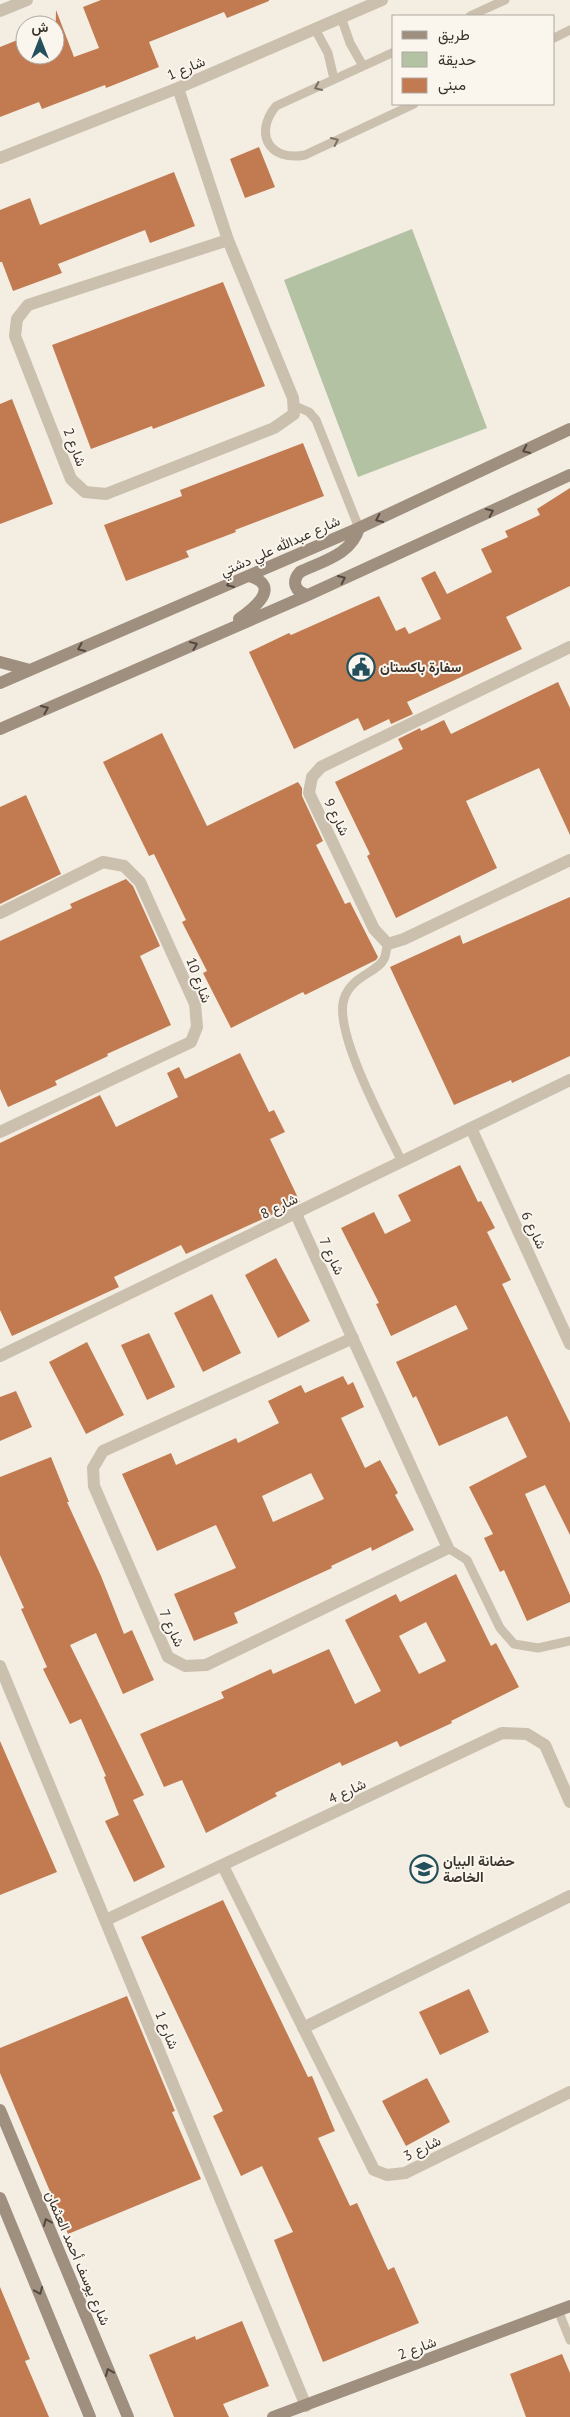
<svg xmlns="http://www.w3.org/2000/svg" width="570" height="2417" viewBox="0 0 570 2417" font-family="'PT Sans',Vazirmatn,sans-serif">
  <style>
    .green { fill: #b3c2a2 }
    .building { fill: #c27b51; fill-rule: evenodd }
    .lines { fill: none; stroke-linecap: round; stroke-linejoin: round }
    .lane { stroke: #cbbfad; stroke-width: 9 }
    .street { stroke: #cbbfad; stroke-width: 12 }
    .secondary { stroke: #9f8f7f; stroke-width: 12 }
    .oneway { stroke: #7b7166 }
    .oneway2 { stroke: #534941 }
    .labels { text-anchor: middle; stroke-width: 4; stroke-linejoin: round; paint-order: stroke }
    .street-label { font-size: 14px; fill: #3a322c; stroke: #faf6ee }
    .poi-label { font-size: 14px; font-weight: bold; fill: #3a322c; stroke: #faf6ee; text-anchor: start }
  </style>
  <rect width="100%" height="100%" fill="#f3ede2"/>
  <path class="green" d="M412 229 487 428 358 477 284 280Z"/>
  <path class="building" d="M101 0H269V1L227 18 224 12 149 42 159 67 106 88 105 85 42 109 39 102 0 117V47L25 37V55H55L56 10 74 57 99 48 83 7Z
    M259 147 275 187 245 198 230 159Z
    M174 172 195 226 150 243 145 230 58 264 62 273 13 291 2 262H0V210L30 198 40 225Z
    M223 282 265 386 153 429 152 426 91 449 52 345Z
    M12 399 53 504 0 524V404Z
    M303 443 324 496 235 530 236 532 186 551 189 557 126 581 104 525 182 496 180 490Z
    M570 488V586L506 617 522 649 407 702 413 714 391 724 389 719 364 731 358 718 294 749 249 652 289 633 291 635 379 596 396 631 405 627 409 634 441 619 421 578 435 571 447 594 492 572 481 549 508 537 505 531 540 515 537 509Z
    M558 682 570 708V835L539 768 466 801 497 868 396 918 367 856 370 854 335 782 403 749 398 739 420 728 421 731 444 720 451 734Z
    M162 733 207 826 298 782 302 788V796L323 841 316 845 345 904 350 902 378 957 376 960 305 995 303 992 231 1028 203 973 207 971 182 922 186 920 154 854 149 856 103 762Z
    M26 795 61 874 0 904V807Z
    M126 879 133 886 160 946 140 956 171 1025 107 1054 108 1056 55 1081 57 1085 8 1107 0 1089V941L72 908 70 904Z
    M570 897V1056L512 1083 511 1080 454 1105 390 967 460 935 463 944Z
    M240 1053 269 1112 274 1110 285 1132 270 1139 300 1202 186 1254 181 1245 114 1277 119 1287 12 1336 0 1310V1143L100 1095 116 1127 178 1097 167 1073 179 1067 185 1079Z
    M460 1165 478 1202 481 1201 495 1228 487 1232 511 1280 502 1284 570 1423V1535L545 1485 525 1494 570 1595V1602L527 1621 504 1570 500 1572 484 1538 493 1534 469 1487 527 1457 507 1416 439 1446 416 1396 413 1398 396 1362 468 1329 456 1305 391 1336 376 1304 379 1303 341 1228 374 1212 385 1234 411 1221 398 1195Z
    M276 1258 310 1321 278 1338 245 1275Z
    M212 1294 241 1353 203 1372 174 1313Z
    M149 1333 175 1387 147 1400 121 1345Z
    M87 1342 124 1415 86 1434 49 1362Z
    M343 1376 348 1385 353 1382 364 1407 341 1418 365 1468 380 1460 398 1493 395 1495 414 1530 372 1551 371 1547 331 1566 332 1568 234 1613 238 1623 194 1641 174 1594 236 1568 216 1525 157 1551 122 1474 171 1453 176 1465 236 1438 238 1443 279 1423 268 1401 301 1385 305 1393ZM311 1473 324 1499 273 1522 262 1496Z
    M16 1391 32 1427 0 1441V1397Z
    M51 1457 69 1502H67L101 1576 124 1634 132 1630 154 1680 123 1694 96 1633 70 1645 144 1795 133 1800 165 1867 134 1882 105 1821 119 1815 104 1777 106 1776 81 1719 70 1724 43 1669 47 1667 21 1609 24 1608 0 1555V1477Z
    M456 1574 491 1646 496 1643 519 1687 451 1721 452 1723 400 1747 397 1741 342 1766 340 1762 275 1793 277 1796 206 1833 182 1780 164 1787 140 1734 224 1698 221 1692 271 1669 273 1674 329 1649 355 1704 381 1691 345 1620 396 1594 400 1602ZM426 1622 446 1661 419 1674 399 1636Z
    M0 1741 57 1872 0 1895Z
    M223 1900 308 2077 312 2076 335 2131 318 2138 350 2206 357 2203 388 2270 394 2267 419 2323 323 2362 274 2240 293 2232 262 2166 241 2176 213 2116 223 2111 141 1937Z
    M469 1989 489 2032 440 2055 419 2012Z
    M127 1996 175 2111 172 2112 201 2179 68 2234 0 2073V2048Z
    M427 2078 450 2122 406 2146 382 2101Z
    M0 2287 30 2359 25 2361 49 2417H0Z
    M242 2321 269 2386 223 2404 229 2417H174L149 2355 195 2336 196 2340Z
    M562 2354 570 2373V2417H526L510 2374Z"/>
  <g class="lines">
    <path class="lane" d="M470 16 505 0
      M341 17 350 43 363 66
      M315 29 328 53 334 79
      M554 38 570 30
      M394 52 276 106C253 134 270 162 305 155L414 104
      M293 405 309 412 316 420 359 528
      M388 944C386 949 386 955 384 959 377 973 351 976 344 999 333 1032 386 1128 402 1162
      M448 1548 467 1560 500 1628 514 1644 538 1648 570 1641
      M558 2310 570 2340"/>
    <path class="street" d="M0 11 27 0
      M178 88 228 240 293 398 294 414 274 428 106 494 85 492 71 479 15 336 17 319 28 305 228 240
      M0 158 178 88 382 0
      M570 647 321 767 312 777 309 793 374 929 388 944 404 939 570 860
      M0 913 103 862 124 866 140 882 195 1004 197 1027 191 1042 0 1132
      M471 1128 570 1344
      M296 1214 448 1548 206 1665 185 1666 168 1657 94 1486 93 1468 103 1451 353 1338
      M0 1356 570 1080
      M0 1666 306 2406
      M223 1866 374 2170 387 2175 405 2173 570 2092
      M106 1920 502 1733 527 1734 545 1745 570 1802
      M303 2028 570 1896"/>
    <path class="secondary" d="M308 595C295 592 291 582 300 572 323 561 352 554 359 528
      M239 619C253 609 283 586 249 576
      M0 662 30 670
      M0 683 359 528 570 429
      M0 729 308 595 570 475
      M0 2110 128 2417
      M0 2198 90 2417
      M273 2417 570 2306"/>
  </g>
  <defs><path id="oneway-chevron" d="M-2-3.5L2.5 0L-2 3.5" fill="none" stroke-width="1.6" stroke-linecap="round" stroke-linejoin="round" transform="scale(1.25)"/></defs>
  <g class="oneway">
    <use href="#oneway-chevron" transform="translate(318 87) rotate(155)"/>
    <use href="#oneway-chevron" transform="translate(335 141) rotate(-25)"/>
  </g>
  <g class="oneway2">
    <use href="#oneway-chevron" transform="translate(526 450) rotate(155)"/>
    <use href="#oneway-chevron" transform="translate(490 512) rotate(-25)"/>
    <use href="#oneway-chevron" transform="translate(379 519) rotate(155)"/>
    <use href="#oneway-chevron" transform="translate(342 579) rotate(-25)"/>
    <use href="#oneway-chevron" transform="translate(230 584) rotate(157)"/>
    <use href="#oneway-chevron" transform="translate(194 645) rotate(-23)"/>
    <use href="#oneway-chevron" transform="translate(81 648) rotate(157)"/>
    <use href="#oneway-chevron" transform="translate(45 709) rotate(-23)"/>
    <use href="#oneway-chevron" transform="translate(47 2222) rotate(-113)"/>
    <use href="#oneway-chevron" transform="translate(39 2291) rotate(68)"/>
    <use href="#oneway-chevron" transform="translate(109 2372) rotate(-113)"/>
  </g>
  <defs>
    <g id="civic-ring" transform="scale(1.4375)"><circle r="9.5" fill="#faf6ee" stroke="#224f5b" stroke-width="1.5"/><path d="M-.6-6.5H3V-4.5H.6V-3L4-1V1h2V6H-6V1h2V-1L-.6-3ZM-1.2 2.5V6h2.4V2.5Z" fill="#224f5b"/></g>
    <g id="school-ring" transform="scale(1.4375)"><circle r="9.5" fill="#faf6ee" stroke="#224f5b" stroke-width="1.5"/><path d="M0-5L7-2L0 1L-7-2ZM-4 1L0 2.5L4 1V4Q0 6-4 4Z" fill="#224f5b"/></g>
  </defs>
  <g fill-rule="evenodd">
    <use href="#civic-ring" x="361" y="667"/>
    <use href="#school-ring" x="424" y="1869"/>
  </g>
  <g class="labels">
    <g class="street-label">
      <text transform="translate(186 68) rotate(-23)" y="5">شارع 1</text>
      <text transform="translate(75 447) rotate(69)" y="5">شارع 2</text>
      <text transform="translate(280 546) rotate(-24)" y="5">شارع عبدالله علي دشتي</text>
      <text transform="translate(337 817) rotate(64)" y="5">شارع 9</text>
      <text transform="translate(199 980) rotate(69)" y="5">شارع 10</text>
      <text transform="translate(279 1206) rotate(-26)" y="5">شارع 8</text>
      <text transform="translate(534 1230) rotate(65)" y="5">شارع 6</text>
      <text transform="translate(332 1256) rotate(65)" y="5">شارع 7</text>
      <text transform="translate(172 1628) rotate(65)" y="5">شارع 7</text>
      <text transform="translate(347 1791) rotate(-25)" y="5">شارع 4</text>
      <text transform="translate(167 2030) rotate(68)" y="5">شارع 1</text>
      <text transform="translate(422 2148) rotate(-26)" y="5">شارع 3</text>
      <text transform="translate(78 2258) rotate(67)" y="5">شارع يوسف أحمد العثمان</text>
      <text transform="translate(417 2348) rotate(-21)" y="5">شارع 2</text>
    </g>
    <g class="poi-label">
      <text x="380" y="672">سفارة باكستان</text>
      <text x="443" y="1866">حضانة البيان<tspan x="443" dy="16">الخاصة</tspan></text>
    </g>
  </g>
  <rect x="392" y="15" width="162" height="90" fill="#faf6ee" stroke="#ada8a0"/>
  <rect x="402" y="31" width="25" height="8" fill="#9f8f7f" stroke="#ada8a0"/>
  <text x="438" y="40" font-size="15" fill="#3a322c">طريق</text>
  <rect x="402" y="52" width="25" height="15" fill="#b3c2a2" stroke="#ada8a0"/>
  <text x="438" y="65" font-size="15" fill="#3a322c">حديقة</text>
  <rect x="402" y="78" width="25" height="15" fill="#c27b51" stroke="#ada8a0"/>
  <text x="438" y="90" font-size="15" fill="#3a322c">مبنى</text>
  <g transform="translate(40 40)"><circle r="24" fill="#faf6ee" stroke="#ada8a0"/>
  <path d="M0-4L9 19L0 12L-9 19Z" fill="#224f5b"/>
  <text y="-8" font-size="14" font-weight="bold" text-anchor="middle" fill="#3a322c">ش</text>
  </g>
</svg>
